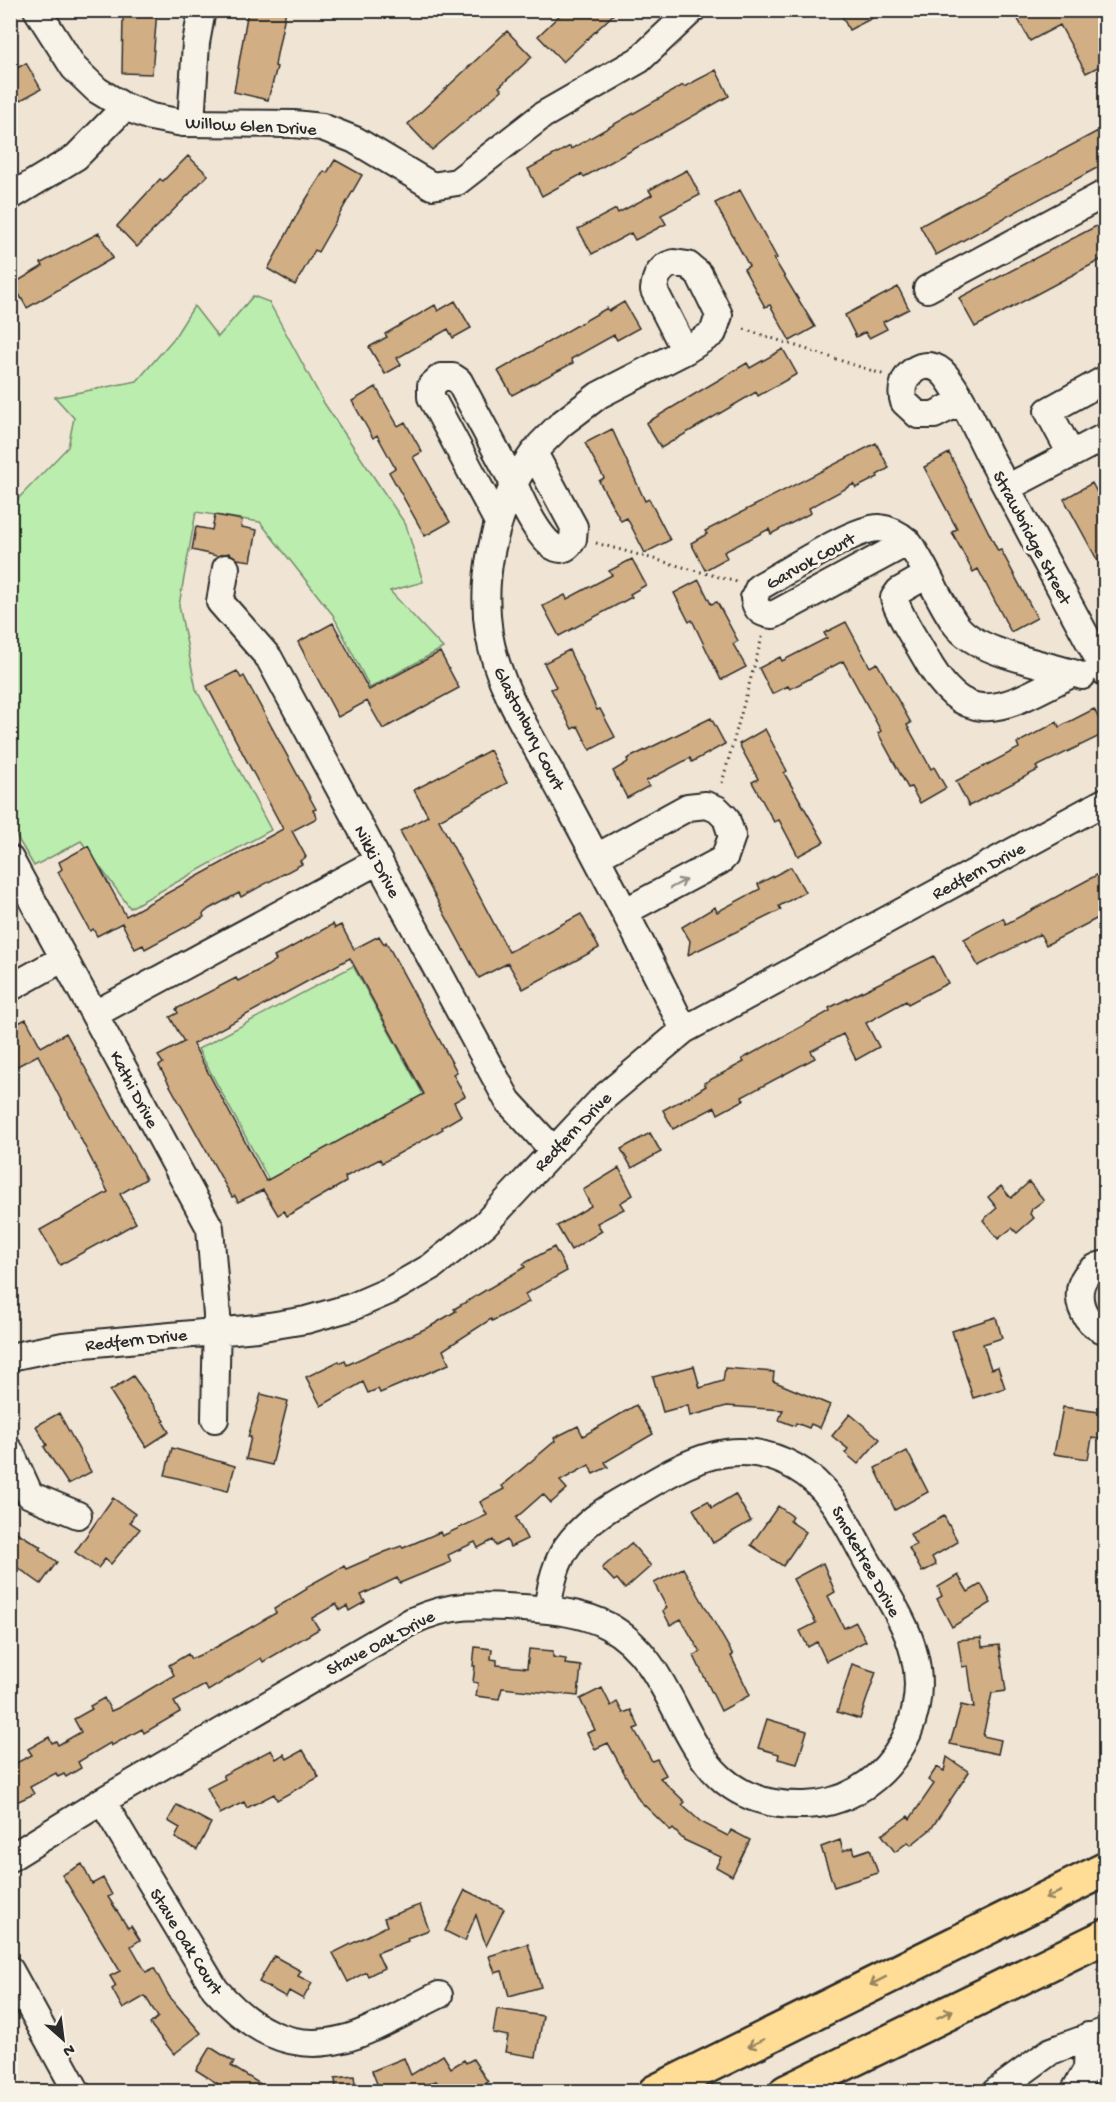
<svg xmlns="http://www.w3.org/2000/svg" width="1116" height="2102" viewBox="0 0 1116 2102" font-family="'Gochi Hand',sans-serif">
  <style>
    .green { fill: #bbedae; stroke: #738c6c; stroke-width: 1.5 }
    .building { fill: #d2ae84; stroke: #2b2b2b; stroke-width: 1.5; fill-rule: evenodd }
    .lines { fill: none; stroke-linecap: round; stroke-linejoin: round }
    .minor-casing { stroke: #2b2b2b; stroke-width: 30 }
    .highway-casing { stroke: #2b2b2b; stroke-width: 38 }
    .path { stroke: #2b2b2b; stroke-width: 3; stroke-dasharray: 1.5 4.5; stroke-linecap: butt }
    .minor { stroke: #f7f3e8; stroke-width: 26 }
    .highway { stroke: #ffdd96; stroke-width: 33 }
    .oneway { stroke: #918f8a }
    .oneway2 { stroke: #958460 }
    .labels { text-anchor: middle; stroke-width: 6; stroke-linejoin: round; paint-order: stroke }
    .street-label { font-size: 18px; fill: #2b2b2b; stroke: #f7f3e8 }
  </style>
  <rect width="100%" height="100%" fill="#f0e5d4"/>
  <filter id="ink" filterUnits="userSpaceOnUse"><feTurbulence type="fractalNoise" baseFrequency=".0167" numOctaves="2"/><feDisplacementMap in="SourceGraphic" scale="12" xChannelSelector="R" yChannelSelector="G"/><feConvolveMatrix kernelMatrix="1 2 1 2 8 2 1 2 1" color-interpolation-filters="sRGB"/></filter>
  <g filter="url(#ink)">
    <path class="green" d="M253 296 269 302 324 403 406 525 423 582 390 591 443 648 370 688 333 615 260 522 196 512 179 605 196 689 271 830 130 908 81 841 34 866 11 827V506L68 447 74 418 55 397 137 381 174 338 194 306 218 337Z
      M353 966 424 1096 269 1180 198 1049Z"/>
    <path class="building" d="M126 10H157L152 74 122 73 123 15H126Z
      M248 10H286L277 54 275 66 277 67 268 100 234 92Z
      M565 10H618L563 62 538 36Z
      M839 10H888L849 30Z
      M1013 10H1106V63L1086 73 1060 25 1030 41Z
      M507 31 532 57 499 87 502 90 432 150 408 124Z
      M26 63 41 89 10 106V72Z
      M716 70 729 96 584 177 582 174 542 196 528 169 570 146 571 149 683 85 684 87Z
      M1098 131 1106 145V163L936 255 920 226Z
      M188 156 208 175 137 247 117 226 160 179 163 181Z
      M335 160 362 175 318 252 315 250 295 285 268 269 300 209 324 171 327 173Z
      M687 170 700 195 661 215 666 224 635 240 631 233 592 254 578 229 616 209 618 213 652 195 649 190Z
      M740 190 777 258 774 259 815 327 790 341 770 305 765 307 744 269 749 266 715 203Z
      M1106 221V257L975 327 959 298Z
      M99 233 113 258 27 308 13 284 43 266 41 263Z
      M898 287 909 309 883 322 887 329 869 338 865 332 856 337 845 315Z
      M455 301 471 328 453 338 448 329 397 358 401 365 385 374 369 347 387 337 385 334 435 305 438 311Z
      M624 302 639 328 617 340 614 335 571 359 573 363 512 395 498 371 607 308 609 311Z
      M783 349 797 374 758 396 756 392 661 448 646 423 747 363 750 368Z
      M376 387 398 426 405 422 422 452 413 457 450 522 425 536 389 472 395 468 377 435 373 438 352 401Z
      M612 429 645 501 649 499 670 540 645 553 627 518 621 521 599 481 604 478 585 443Z
      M876 443 889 468 877 475 878 477 856 488 854 484 809 508 811 513 771 534 769 529 724 552 727 558 705 570 691 543 707 534 705 531Z
      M949 453 998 551 1001 550 1037 618 1011 632 978 569 973 572 952 532 957 529 924 467Z
      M1092 483 1106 509V576L1064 499Z
      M215 515 242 520 241 527 257 530 251 561 237 559 229 553 217 556 192 550 196 527 212 530Z
      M632 559 646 585 630 594 632 597 559 636 543 606 565 595 567 599 612 575 609 571Z
      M699 580 711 604 717 602 738 641 733 644 746 667 721 680 692 620 689 622 674 593Z
      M846 622 870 667 877 663 911 723 907 725 931 769 934 767 946 788 920 803 911 787 908 788 878 733 881 731 843 661 790 689 788 686 772 694 759 668 780 657 782 661 827 638 824 633Z
      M333 623 369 690 440 652 459 688 383 729 367 701 338 717 298 642Z
      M569 650 597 710 600 709 615 737 590 750 578 726 572 729 551 689 556 687 544 663Z
      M237 671 241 678 244 676 316 809 313 810 317 818 292 831 306 857 300 861 302 864 241 897 239 893 209 909 203 914 204 917 145 949 143 945 135 949 122 923 97 936 93 929 90 931 58 872 62 869 59 862 88 846 126 916 283 829 207 686Z
      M1094 709 1106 733 1036 767 1038 770 969 806 956 781 1019 748 1017 743 1057 722 1059 727Z
      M711 718 725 744 692 762 690 758 646 781 649 786 627 798 613 771 628 762 627 759Z
      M765 729 787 771 784 773 824 842 798 856 779 820 774 822 752 782 758 779 739 744Z
      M490 750 507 783 439 820 509 952 581 914 599 948 523 989 508 963 479 978 400 831 428 816 414 790Z
      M791 867 805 892 779 906 781 910 688 955 690 941 682 927 715 907 717 912 760 889 758 884Z
      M1106 870V914L1046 945 1040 934 978 966 964 939 1003 918 1006 924Z
      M333 924 335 928 341 925 354 949 379 936 384 944 386 942 457 1072 453 1074 465 1096 454 1102 461 1116 442 1127 443 1129 382 1163 380 1159 345 1177 346 1182 287 1216 284 1211 278 1215 263 1190 238 1202 235 1196 232 1197 159 1066 163 1063 158 1056 184 1042 170 1017 178 1013 176 1009 236 978 238 981 267 966 276 960 274 957ZM350 958 424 1094 266 1181 193 1044Z
      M934 956 948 983 908 1004 906 1001 866 1023 879 1047 856 1060 843 1034 811 1051 815 1058 742 1097 744 1100 718 1114 715 1107 673 1129 663 1110 695 1093 706 1086 704 1083 744 1062 742 1059 830 1011 829 1008Z
      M26 1019 41 1047 66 1033 146 1179 120 1194 136 1223 60 1265 40 1230 108 1192 38 1055 10 1070V1027Z
      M650 1133 661 1152 632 1168 621 1149Z
      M619 1168 633 1195 620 1203 624 1209 597 1223 602 1231 571 1250 557 1226 591 1206 583 1190Z
      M1029 1182 1044 1200 1032 1209 1030 1214 1034 1218 1017 1233 1012 1228 998 1239 983 1220 997 1208 988 1197 1001 1186 1011 1198Z
      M554 1247 567 1271 525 1294 529 1302 492 1321 491 1319 443 1350 449 1364 380 1393 378 1389 368 1393 363 1382 321 1406 306 1377 339 1361 340 1363 345 1361 347 1365 431 1326 456 1311 454 1309 525 1267 523 1264Z
      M996 1317 1002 1338 983 1344 991 1369 998 1367 1005 1388 973 1398 952 1331Z
      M694 1366 700 1388 723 1381 725 1368 774 1372 773 1381 830 1405 820 1428 811 1424 809 1428 796 1423 795 1426 779 1420 783 1410 727 1406 690 1416 688 1405 663 1412 653 1377Z
      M133 1376 165 1421 163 1422 169 1432 146 1447 110 1391Z
      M261 1394 288 1401 272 1465 246 1459 251 1437H248Z
      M636 1405 653 1434 605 1462 608 1467 593 1474 589 1465 560 1481 567 1489 551 1503 543 1494 516 1518 527 1539 510 1547 507 1540 496 1546 493 1540 478 1548 475 1542 448 1555 451 1562 400 1583 397 1578 361 1595 365 1602 349 1611 347 1606 340 1610 336 1604 312 1618 319 1629 263 1662 261 1658 208 1691 205 1685 174 1702 180 1712 144 1733 142 1729 111 1746 110 1743 78 1762 81 1768 66 1777 64 1774 58 1777 56 1773 30 1787 34 1794 10 1805V1766L32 1755 28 1749 49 1737 52 1743 56 1741 58 1745 81 1732 74 1719 92 1709 90 1706 104 1698 111 1711 118 1708 174 1675 169 1665 188 1654 191 1659 211 1650 276 1613 274 1609 307 1589 306 1587 344 1566 346 1569 385 1552 401 1546 403 1548 440 1532 442 1536 487 1515 480 1502 504 1489 502 1486 555 1441 554 1438 578 1426 583 1436Z
      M1063 1407 1106 1413V1440L1092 1438 1088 1459 1054 1454Z
      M59 1413 91 1472 68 1484 44 1447 47 1445 36 1426Z
      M850 1414 880 1439 858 1464 845 1453 848 1449 832 1436Z
      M172 1448 235 1466 228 1491 165 1475Z
      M907 1451 928 1492 895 1510 875 1468Z
      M735 1494 751 1521 713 1543 693 1509 708 1501 712 1508Z
      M113 1498 135 1514 130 1522 140 1529 111 1564 105 1559 98 1568 75 1552Z
      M778 1506 792 1516 790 1521 806 1532 783 1566 751 1545Z
      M944 1516 958 1542 932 1557 936 1565 922 1572 909 1548 916 1545 910 1534Z
      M10 1528 41 1547 39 1549 57 1562 41 1584 10 1562Z
      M631 1543 651 1566 625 1589 617 1579 614 1581 602 1568Z
      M823 1563 835 1592 828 1596 844 1628 856 1622 866 1641 826 1661 817 1642 808 1647 800 1631 816 1623 793 1579Z
      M683 1568 733 1655 731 1656 750 1695 721 1711 694 1656 700 1652 681 1619 670 1625 663 1611 667 1608 654 1583Z
      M958 1575 968 1592 981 1584 991 1603 952 1627 937 1599 942 1596 938 1587Z
      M981 1638 982 1647 999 1645 1006 1691 992 1693 983 1736 1001 1740 998 1754 950 1744 961 1705 974 1708 968 1666 962 1667 958 1640Z
      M475 1647 492 1649 491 1659 497 1660V1665L527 1668 529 1649 553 1651V1657L566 1659 565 1664 581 1666 578 1696 502 1688 499 1699 476 1696 478 1683 473 1682 475 1666H473Z
      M852 1664 876 1672 860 1719 837 1712Z
      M602 1688 611 1706 617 1702 623 1713 631 1710 639 1727 634 1729 652 1761 657 1759 666 1775 660 1778 685 1802 682 1805 701 1822 728 1836 731 1830 750 1840 732 1876 716 1867 721 1857 684 1840 673 1829 671 1831 639 1800 608 1743 595 1749 587 1733 595 1730 580 1699Z
      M767 1719 807 1731 797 1764 778 1759 779 1754 758 1748Z
      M271 1750 276 1759 284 1754 287 1759 303 1750 319 1777 277 1800 274 1794 247 1808 244 1802 220 1814 207 1788 225 1779 223 1775Z
      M947 1757 969 1772 931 1829 911 1845 908 1842 895 1852 882 1835 908 1816 910 1819 934 1784 928 1780 937 1767 944 1771Z
      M177 1805 211 1823 197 1850 175 1838 180 1828 168 1821Z
      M840 1840 843 1851 853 1847 855 1854 870 1849 878 1873 834 1887 821 1847Z
      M82 1864 92 1884 103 1878 112 1895 108 1897 128 1928 131 1926 140 1940 131 1946 146 1972 154 1968 169 1996 201 2033 174 2054 150 2024 158 2017 145 1996 123 2009 112 1989 116 1986 110 1976 120 1971 62 1875Z
      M465 1890 504 1909 486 1946 476 1915 465 1941 445 1931Z
      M420 1905 429 1930 407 1938 408 1941 377 1953 384 1968 368 1976 366 1972 348 1982 333 1953 387 1926 384 1918Z
      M528 1944 541 1987 509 1996 502 1971 495 1973 489 1956Z
      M274 1956 301 1971 298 1976 312 1983 303 1999 289 1991 286 1997 259 1982Z
      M497 2009 543 2016 536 2057 505 2052 508 2036 493 2033Z
      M210 2047 234 2062 231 2066 272 2091H229L196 2070Z
      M443 2055 451 2068 464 2060 466 2063 473 2059 488 2082 473 2091H443L436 2081 410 2091H380L372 2071 404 2058 411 2075Z
      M354 2076 356 2091H336L335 2078Z"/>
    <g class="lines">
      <g class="minor-casing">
        <path id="minor" d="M37 10 74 68 97 90 125 107 151 117 183 123 294 124 322 127 355 140 432 186 457 182 543 115 639 60 692 10
          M191 123 196 43 202 10
          M10 197 76 157 125 107
          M674 263 688 265 699 274 719 315 713 333 685 351 654 290C655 276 661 266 674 263Z
          M927 289 1106 193
          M960 402 934 415H918L904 402C895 375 927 352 946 376 965 400 979 437 994 464 1031 534 1068 603 1106 673
          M534 453 574 527 573 539C553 576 520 498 514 484 521 470 530 457 540 445L561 424 599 395 685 351
          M1071 454 1048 411 1106 379
          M1007 488 1106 436
          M498 522 431 397V386L441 377H453L459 381 514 484C491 532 481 581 489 634 499 693 538 747 565 799 606 875 646 952 684 1030
          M908 542 773 615C761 614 756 610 754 598L759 587C785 573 853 528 879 528 890 529 900 535 908 542 927 567 937 599 956 625 977 653 1040 663 1073 673
          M226 568 220 602 269 658 508 1101 553 1150
          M927 575 899 591 894 598C900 618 914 637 924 655 968 737 1007 706 1073 673L1082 676
          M597 857 688 807 706 805 717 809 726 818 732 836 725 856 720 861 626 911
          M10 859 210 1228 217 1315 215 1419
          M10 988 64 958
          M95 1014 378 861
          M1106 1264C1069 1271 1073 1321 1106 1331
          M10 1357 63 1346 257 1328 306 1320 352 1307 389 1291 431 1267 485 1224 603 1098 684 1030 1106 801
          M10 1451 30 1495 78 1515
          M102 1801 215 1989C249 2028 289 2053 343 2039 370 2033 413 2007 439 1995
          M10 1858 102 1801 412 1621C452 1603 480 1605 522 1608 551 1610 582 1612 608 1626 694 1673 672 1809 805 1805 881 1803 933 1726 914 1654 906 1621 883 1589 866 1559 847 1524 831 1487 795 1467 735 1434 689 1461 637 1492 613 1505 590 1518 572 1540 555 1560 551 1585 547 1610
          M10 1970 77 2092
          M995 2092 1051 2051 1106 2031
          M1074 2092 1087 2069 1088 2036"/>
      </g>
      <g class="highway-casing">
        <path id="highway" d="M655 2092 1106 1869
          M786 2092 1106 1936"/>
      </g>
      <path class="path" d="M744 329 885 375
        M596 543 737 582
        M722 783 763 634"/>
      <use href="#minor" class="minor"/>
      <use href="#highway" class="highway"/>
    </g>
    <defs><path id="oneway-shaft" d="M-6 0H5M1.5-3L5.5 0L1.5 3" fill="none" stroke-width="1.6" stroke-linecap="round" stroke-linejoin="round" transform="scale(1.5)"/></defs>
    <use class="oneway" href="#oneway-shaft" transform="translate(678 884) rotate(-28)"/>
    <g class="oneway2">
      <use href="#oneway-shaft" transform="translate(1053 1895) rotate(154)"/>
      <use href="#oneway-shaft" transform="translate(878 1981) rotate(153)"/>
      <use href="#oneway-shaft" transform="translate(945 2014) rotate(-26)"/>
      <use href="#oneway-shaft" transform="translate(756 2043) rotate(154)"/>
    </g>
  </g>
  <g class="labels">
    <g class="street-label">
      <text transform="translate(251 125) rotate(3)" y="6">Willow Glen Drive</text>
      <text transform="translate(1033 537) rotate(62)" y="6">Strawbridge Street</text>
      <text transform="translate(810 560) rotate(-29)" y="6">Garvok Court</text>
      <text transform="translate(530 728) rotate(63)" y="6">Glastonbury Court</text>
      <text transform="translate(378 861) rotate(62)" y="6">Nikki Drive</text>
      <text transform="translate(978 870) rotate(-28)" y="6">Redfern Drive</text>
      <text transform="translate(135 1089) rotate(62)" y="6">Kathi Drive</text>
      <text transform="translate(572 1131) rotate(-46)" y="6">Redfern Drive</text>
      <text transform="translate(136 1339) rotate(-6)" y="6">Redfern Drive</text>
      <text transform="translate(867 1561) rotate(61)" y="6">Smoketree Drive</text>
      <text transform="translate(380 1642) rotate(-28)" y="6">Stave Oak Drive</text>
      <text transform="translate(187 1941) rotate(58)" y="6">Stave Oak Court</text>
    </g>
  </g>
  <rect width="1116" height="2102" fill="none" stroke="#f7f3e8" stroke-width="36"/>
  <rect x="18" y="18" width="1080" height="2066" fill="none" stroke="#2b2b2b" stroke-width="2" filter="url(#ink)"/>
  <g transform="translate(63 2039) rotate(152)" stroke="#f7f3e8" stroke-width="4.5" paint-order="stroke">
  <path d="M0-4.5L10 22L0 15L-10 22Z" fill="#2b2b2b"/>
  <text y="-9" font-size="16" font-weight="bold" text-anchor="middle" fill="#2b2b2b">N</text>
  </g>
</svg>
